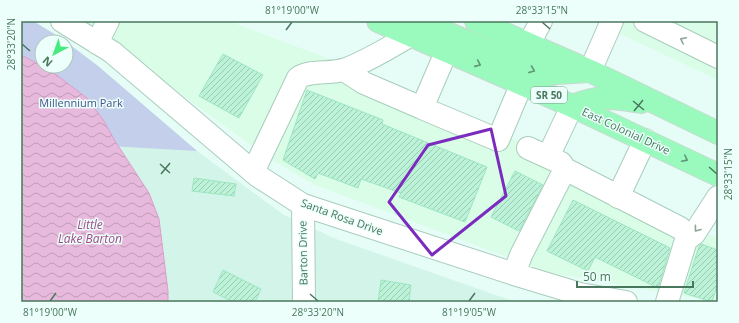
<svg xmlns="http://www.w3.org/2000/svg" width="739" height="323" viewBox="0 0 739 323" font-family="'Open Sans',sans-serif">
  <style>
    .residential { fill: #d3f5e9; fill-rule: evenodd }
    .commercial { fill: #d9fde7 }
    .green { fill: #c3cfeb; fill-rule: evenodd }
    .water { fill: url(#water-waves); stroke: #d99fca }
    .building { fill: url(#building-hatch); stroke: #9ce6c0 }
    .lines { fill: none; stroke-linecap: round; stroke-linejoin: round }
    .minor-casing { stroke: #a8cdbc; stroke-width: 24 }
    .highway-casing { stroke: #ccd9d2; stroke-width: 24 }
    .minor { stroke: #fff; stroke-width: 22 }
    .highway { stroke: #9af9bd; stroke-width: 22 }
    .oneway { stroke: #89a796 }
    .oneway2 { stroke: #5d9876 }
    .marked { fill: none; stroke: #7b2cbf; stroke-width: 3; stroke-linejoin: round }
    .ticks { fill: none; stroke: #49775e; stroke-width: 1.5 }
    .labels { text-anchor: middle; stroke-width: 3; stroke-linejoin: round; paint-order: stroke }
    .shield { fill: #ecfffa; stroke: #7aa08d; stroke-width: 1 }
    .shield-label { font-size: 10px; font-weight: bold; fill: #49775e }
    .park-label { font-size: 11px; fill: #465389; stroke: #ecfffa }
    .street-label { font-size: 11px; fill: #49775e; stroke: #ecfffa }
    .water-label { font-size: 12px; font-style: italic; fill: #a04b89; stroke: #ecfffa }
    .neatline { fill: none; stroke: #49775e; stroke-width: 1.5 }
    .ticks-label { font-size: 10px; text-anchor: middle; fill: #49775e }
  </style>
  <defs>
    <pattern id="water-waves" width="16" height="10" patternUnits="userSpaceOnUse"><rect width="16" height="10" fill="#e7b9dc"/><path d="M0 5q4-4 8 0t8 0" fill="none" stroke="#bd9bb6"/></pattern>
    <pattern id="building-hatch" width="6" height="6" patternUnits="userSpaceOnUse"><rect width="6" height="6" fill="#bcf3d8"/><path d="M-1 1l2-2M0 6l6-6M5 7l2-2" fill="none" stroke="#9bcab2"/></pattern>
  </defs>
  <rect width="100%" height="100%" fill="#e5fdf6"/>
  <path class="residential" d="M21 21H33L61 38 98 66 197 151 284 215 336 239 516 302H21ZM42 42H66V66H42Z"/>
  <path class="commercial" d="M77 21H228L346 65 592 174 718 239V302L547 272 313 184 270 159 102 36Z
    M593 21H718V80L716 79Z"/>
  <path class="green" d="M21 21H33L61 38 98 66 197 151 21 141ZM42 42H66V66H42Z"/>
  <path class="water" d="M21 55 50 70 87 98 104 121 115 141 149 193 159 219 168 291V302H21Z"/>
  <path class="building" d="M223 54 263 75 239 118 199 96Z
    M307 90 383 120 382 124 487 167 465 222 399 197 401 193 361 179 358 188 318 173 315 179 283 160Z
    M515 171 543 185 519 231 491 217Z
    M194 178 236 184 234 196 192 191Z
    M573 200 670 248 658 288 595 257 588 271 547 251Z
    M701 244 718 250V282L712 302 684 293 699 246Z
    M223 270 261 289 255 302H233L213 292Z
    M381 280 411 285 409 302H378Z"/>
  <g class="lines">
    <g class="minor-casing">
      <path id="minor" d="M62 21 112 52 258 176 303 205 514 274 580 294 626 302
        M645 21 718 57
        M97 43 108 21
        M529 44 541 21
        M447 50 422 108 498 140 522 83
        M344 70 364 83 422 108
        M590 71 612 21
        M548 157 572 106
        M565 169 680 228
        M253 172 298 78C311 69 331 75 346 69 368 61 390 47 411 35
        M618 197 645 140
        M303 205 304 302
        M514 274 521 255 565 169 561 163 528 148
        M667 302 686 240 694 234 718 197"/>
    </g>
    <g class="highway-casing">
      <path id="highway" d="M378 21 572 106 718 175
        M419 21 543 74 589 71
        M476 21 590 71 718 133
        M572 106C602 95 610 97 641 102"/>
    </g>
    <use href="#minor" class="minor"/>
    <use href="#highway" class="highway"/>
  </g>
  <defs><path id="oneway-chevron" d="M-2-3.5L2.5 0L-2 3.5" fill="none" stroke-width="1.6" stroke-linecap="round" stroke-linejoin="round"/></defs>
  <g class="oneway">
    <use href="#oneway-chevron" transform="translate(683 40) rotate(-154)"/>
    <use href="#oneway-chevron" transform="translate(697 229) rotate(127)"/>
  </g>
  <g class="oneway2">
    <use href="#oneway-chevron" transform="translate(478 64) rotate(24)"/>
    <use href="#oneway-chevron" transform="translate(532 70) rotate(22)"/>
    <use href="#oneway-chevron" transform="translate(685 159) rotate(26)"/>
  </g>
  <path class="marked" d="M491 129 506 196 432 255 389 202 428 145Z"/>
  <path class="ticks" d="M542 22 550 29M286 30 292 22M22 44 30 51M633 101 644 110M634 111 643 100M160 164 170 173M709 167 717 174M161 174 170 163M310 294 318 301M50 301 56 293M469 301 475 293"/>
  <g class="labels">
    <rect class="shield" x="531" y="87" width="36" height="16" rx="3"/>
    <g class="shield-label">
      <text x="549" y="99">SR 50</text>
    </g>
    <g class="park-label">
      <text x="81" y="107">Millennium Park</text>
    </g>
    <g class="street-label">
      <text transform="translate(626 131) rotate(25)" y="4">East Colonial Drive</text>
      <text transform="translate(342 217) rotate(20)" y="4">Santa Rosa Drive</text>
      <text transform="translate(303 253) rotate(-91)" y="4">Barton Drive</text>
    </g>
    <g class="water-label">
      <text x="90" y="229">Little<tspan x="90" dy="14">Lake Barton</tspan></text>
    </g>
  </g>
  <rect width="739" height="323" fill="none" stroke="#ecfffa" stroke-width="44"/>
  <g transform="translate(54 54) rotate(221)"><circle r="19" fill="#ecfffa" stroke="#abc9bc"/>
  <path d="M0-3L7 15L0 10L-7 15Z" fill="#47ea7c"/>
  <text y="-6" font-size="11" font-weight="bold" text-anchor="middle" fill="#49775e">N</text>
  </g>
  <path d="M577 281v6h116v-6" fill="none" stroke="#49775e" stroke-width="2"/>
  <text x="583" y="281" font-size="12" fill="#49775e" stroke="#ecfffa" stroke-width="3" paint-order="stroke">50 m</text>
  <rect x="22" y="22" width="695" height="279" class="neatline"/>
  <g class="ticks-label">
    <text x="292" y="14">81°19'00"W</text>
    <text x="542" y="14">28°33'15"N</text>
    <text transform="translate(11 44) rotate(-90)" y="4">28°33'20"N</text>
    <text transform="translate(728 174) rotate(-90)" y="4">28°33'15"N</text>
    <text x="50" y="316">81°19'00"W</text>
    <text x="318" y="316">28°33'20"N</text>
    <text x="469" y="316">81°19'05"W</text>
  </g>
</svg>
